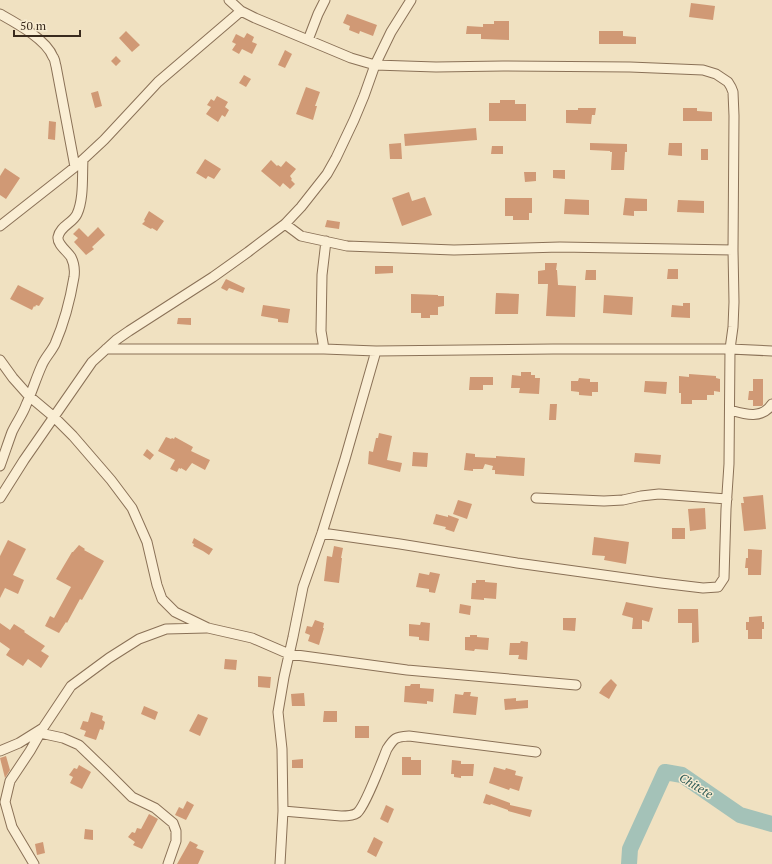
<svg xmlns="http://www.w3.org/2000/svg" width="772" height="864" viewBox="0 0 772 864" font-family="'PT Serif',serif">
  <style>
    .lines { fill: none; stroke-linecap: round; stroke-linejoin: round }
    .river { stroke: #a4c2b8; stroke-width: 16 }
    .building { fill: #d09975 }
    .minor-casing { stroke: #8a7157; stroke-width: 11 }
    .minor { stroke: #faeed4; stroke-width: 9 }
    .labels { text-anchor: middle; stroke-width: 3; stroke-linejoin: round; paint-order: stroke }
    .water-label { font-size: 12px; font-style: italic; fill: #2b5955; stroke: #f7ebd1 }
  </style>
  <rect width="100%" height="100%" fill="#f0e1c1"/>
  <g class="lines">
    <path class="river" d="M629 864 630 849 665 772 682 775 740 815 772 824"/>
  </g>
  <path class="building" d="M691 3 715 6 713 20 689 17Z
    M347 14 377 25 373 36 360 31 359 34 349 30 350 26 343 23Z
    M494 21H509V40L481 39V34H466L467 26 483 27V24H494Z
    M126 31 140 45 132 52 119 38Z
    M599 31H623V36L636 37V44H599Z
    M247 33 254 37 252 42 257 44 252 54 242 49 239 54 232 50 236 44 232 42 236 34 244 38Z
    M285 50 292 54 285 68 278 65Z
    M116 56 121 61 116 66 111 61Z
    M244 75 251 79 246 87 239 83Z
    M306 87 320 92 315 106H317L313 120 296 114Z
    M98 91 102 106 95 108 91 93Z
    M217 96 228 102 225 107 229 110 225 117 222 115 218 122 206 114 211 107 207 105 211 99 214 101Z
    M500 100H515V104H526V121H489V103H500Z
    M578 108H596L595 115H592L591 124 566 123V110H578Z
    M683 108H697V111L712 112V121H683Z
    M49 121 56 122 55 140 48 139Z
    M476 128 477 140 405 146 404 134Z
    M401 143 402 159H390L389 144Z
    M590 143 627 144V152H625L624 170H611L612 152H610V151L590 150Z
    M669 143H682V156L668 155Z
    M492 146H503V154H491Z
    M701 149H708V160H701Z
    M205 159 221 169 214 179 208 176 206 179 196 173Z
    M271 160 277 166 278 165 281 167 286 161 296 169 290 176 292 179 291 180 295 184 290 189 283 183 280 187 261 171Z
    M5 168 20 178 6 199 0 195V176Z
    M553 170H565V179L553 178Z
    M524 172H536V181L525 182Z
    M409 192 412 201 425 197 432 215 402 226 392 198Z
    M505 198H532V213H529V220H513V216H505Z
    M625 198 647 199V211H634V216L623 215Z
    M565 199 589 200V215L564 214Z
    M678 200 704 201V213L677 212Z
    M149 211 164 221 157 231 152 228 151 229 149 228 142 224 145 221 144 220Z
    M327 220 340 222 339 229 325 227Z
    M98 227 105 235 92 247 94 249 86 255 74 242 78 238 73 234 79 228 88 237Z
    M545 263H557L556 270H557L558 285 576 286 575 317 546 316 548 284H538V271L545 270Z
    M375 266H393V273L375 274Z
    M668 269H678V279H667Z
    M586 270H596V280H585Z
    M226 279 245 288 243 293 229 288 227 291 221 288Z
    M18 285 44 298 39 306 36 305 35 307 34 306 32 310 10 299Z
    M496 293 519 294 518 314H495Z
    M411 294 438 295V296H444V306L438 307V315H430V318H421V313H411Z
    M604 295 633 297 632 315 603 313Z
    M683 303H690V318L671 317 672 305 683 306Z
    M263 305 290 309 288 323 278 322V319L261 316Z
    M178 318H191V325L177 324Z
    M521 372H531V375H535V378H540L539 394 519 393 520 388H511L512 375 521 376Z
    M689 374 716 376V378L720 379V392L714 391V395H707V400H692V404H681V393H679V376L689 377Z
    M470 377H493V385H483V390H469Z
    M579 378 590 379V382H598V392H592V396L579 395V392L571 391V381H578Z
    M753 379H763V405L762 406H753V400H748L749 391H753Z
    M645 381 667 382 666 394 644 392Z
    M550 404H557L556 420H549Z
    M379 433 392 436 387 460 402 463 400 472 368 464 369 451 373 452 376 438H378Z
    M166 437 171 439 172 438 174 439 175 437 193 447 191 451 210 460 205 470 192 463 186 471 181 468V469L179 468 177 472 170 469 175 460 158 451Z
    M147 449 154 455 150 460 143 455Z
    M413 452 428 453 427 467 412 466Z
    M466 453 475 454V457L496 458V456L525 458 524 476 495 474V470H492L493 466 485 464 483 469H473V471L464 470Z
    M635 453 661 455 660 464 634 462Z
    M763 495 766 529 744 531 741 503H744L743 497Z
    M458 500 472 504 467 519 453 514Z
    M705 508 706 529 690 531 688 509Z
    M436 514 448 517V515L459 519 454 532 445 529 446 527 433 524Z
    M672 528H685V539H672Z
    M594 537 629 542 626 564 604 560 605 556 592 555Z
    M194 538 213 549 209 555 203 551 193 546 194 544 192 543Z
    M8 540 26 549 13 575 24 580 18 594 5 588 0 598V556Z
    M79 545 85 549 84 550 104 561 82 600 80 599 67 623 66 622 59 633 45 626 50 616 54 618 71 587 56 579 72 552H73Z
    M334 546 343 548 341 558H342L339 583 324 581 327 556 332 557Z
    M748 549 762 550 761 575H748V568H745L746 558H748Z
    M430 572 440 574 435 593 429 592V589L416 587 419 573 429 575Z
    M476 580H485V582L497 583 496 599 484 598V600L471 599 472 583H476Z
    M626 602 653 608 649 622 642 620V629H632L633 618 622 615Z
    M460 604 471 606 470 615 459 613Z
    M678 609H698L699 642 692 643V623H678Z
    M762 616V622H764V629H762V639H748V630H746V622H749V617Z
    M563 618H576L575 631 563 630Z
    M315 620 324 623 323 628H324L319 645 308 641 310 635 305 633 307 626 312 627Z
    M421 622 430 623 429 641 419 640V637L409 636V624L420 625Z
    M0 623 10 630 14 624 25 631 24 632 45 646 41 651 49 656 41 668 28 659 23 666 6 655 10 649 0 642Z
    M470 635H477V637L489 638 488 650 475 649 474 651 465 650V637H470Z
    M521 641 528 642 527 660 518 659 519 655H509L510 643H520Z
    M225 659 237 660 236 670 224 669Z
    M258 676 271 677 270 688 258 687Z
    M611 679 617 685 609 699 599 693 603 687Z
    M411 684H420V688L434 689 433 702 427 701V704L404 702 405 686H410Z
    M464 692H471L470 696 478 697 476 715 453 713 455 694 463 695Z
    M304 693 305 706H292L291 694Z
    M516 698V701L528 700V708L505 710 504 699Z
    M144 706 158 712 155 720 141 714Z
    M324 711H337V722H323Z
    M91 712 103 716 102 720 105 722 103 730 100 729 96 740 84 736 86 731 80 729 83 721 88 722Z
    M198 714 208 718 200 736 189 731Z
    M355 726H369V738H355Z
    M6 756 10 770 5 778 0 758Z
    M402 757H411V760H421V775H402Z
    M303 759V768H292V760Z
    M452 760 461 761V764H474L473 776H461V778L454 777V774H451Z
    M79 765 91 772 82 789 70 783 73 777 69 775 74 768 77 769Z
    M494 767 505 770 506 768 516 771 515 775 523 777 519 791 510 788 509 790 489 783Z
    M486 794 510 803V805L532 810 530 817 508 811V809V810L491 804 490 805 483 803Z
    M187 801 194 805 186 820 175 815 179 807 183 809Z
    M386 805 394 809 388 823 380 819Z
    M149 814 158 819 142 849 133 845 135 842 128 837 132 832 135 833 137 828 141 829Z
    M85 829 93 830V840L84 839Z
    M374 837 383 842 376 857 367 852Z
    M190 841 198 845 196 848 204 851 198 864H177Z
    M43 842 45 853 37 855 35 844Z"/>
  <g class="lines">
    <g class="minor-casing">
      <path id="minor" d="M229 0 241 11 255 18 308 40
        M0 14C16 23 46 39 53 57 55 59 55 63 56 66L75 167
        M285 224 301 236 347 246 454 250 560 247 733 250
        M0 226 75 167 104 140 158 82 241 11
        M106 349H324L376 351 553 349H730L733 327 734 302 733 250 734 116 733 92 731 87 728 82 716 74 703 70 630 67 503 66 436 67 375 65 351 58 308 40 318 14 325 0
        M324 349 321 331 322 275 326 241
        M0 360 13 378 29 396 54 417 73 436 111 480 132 508 147 542 157 585 162 599 175 612 208 628 252 638 289 654 407 670 576 685
        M730 410C744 414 762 420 772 404
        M0 466C4 455 8 443 12 432 16 423 23 414 26 405 32 392 36 378 42 365 45 358 51 352 55 344 64 323 70 301 74 277 75 270 74 263 71 257 67 251 57 244 58 237 60 226 73 223 77 214 84 199 82 176 83 160
        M0 498 24 460 92 362 116 340 129 331 213 277 248 252 285 224 301 207 327 174 336 158 354 120 364 96 375 65 391 32 411 0
        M536 498 604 501 623 500 641 496 659 494 727 499
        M322 533 400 544 517 563 661 583 703 588 718 587 724 578 726 509 729 464 730 349 772 351
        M40 733 63 738 79 745 106 771 132 797 155 808 173 823 176 831V841L168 864
        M0 751 19 743 43 728 71 686 109 658 139 639 166 629 206 628
        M283 811 341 816C346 816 353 816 357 813 365 807 382 761 387 749 394 738 395 737 409 736L536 752
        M34 864 12 827 5 802 10 781 30 751 42 730
        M280 864 283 811 282 749 278 712 284 677 293 637 303 587 322 533 345 459 376 351"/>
    </g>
    <use href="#minor" class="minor"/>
  </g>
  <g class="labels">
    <g class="water-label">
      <text transform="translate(696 786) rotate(31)" y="4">Chitete</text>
    </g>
  </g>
  <path d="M14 30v6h66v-6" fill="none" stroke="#392a1d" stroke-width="2"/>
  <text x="20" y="30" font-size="12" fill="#392a1d" stroke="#f7ebd1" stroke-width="3" paint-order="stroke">50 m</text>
</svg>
